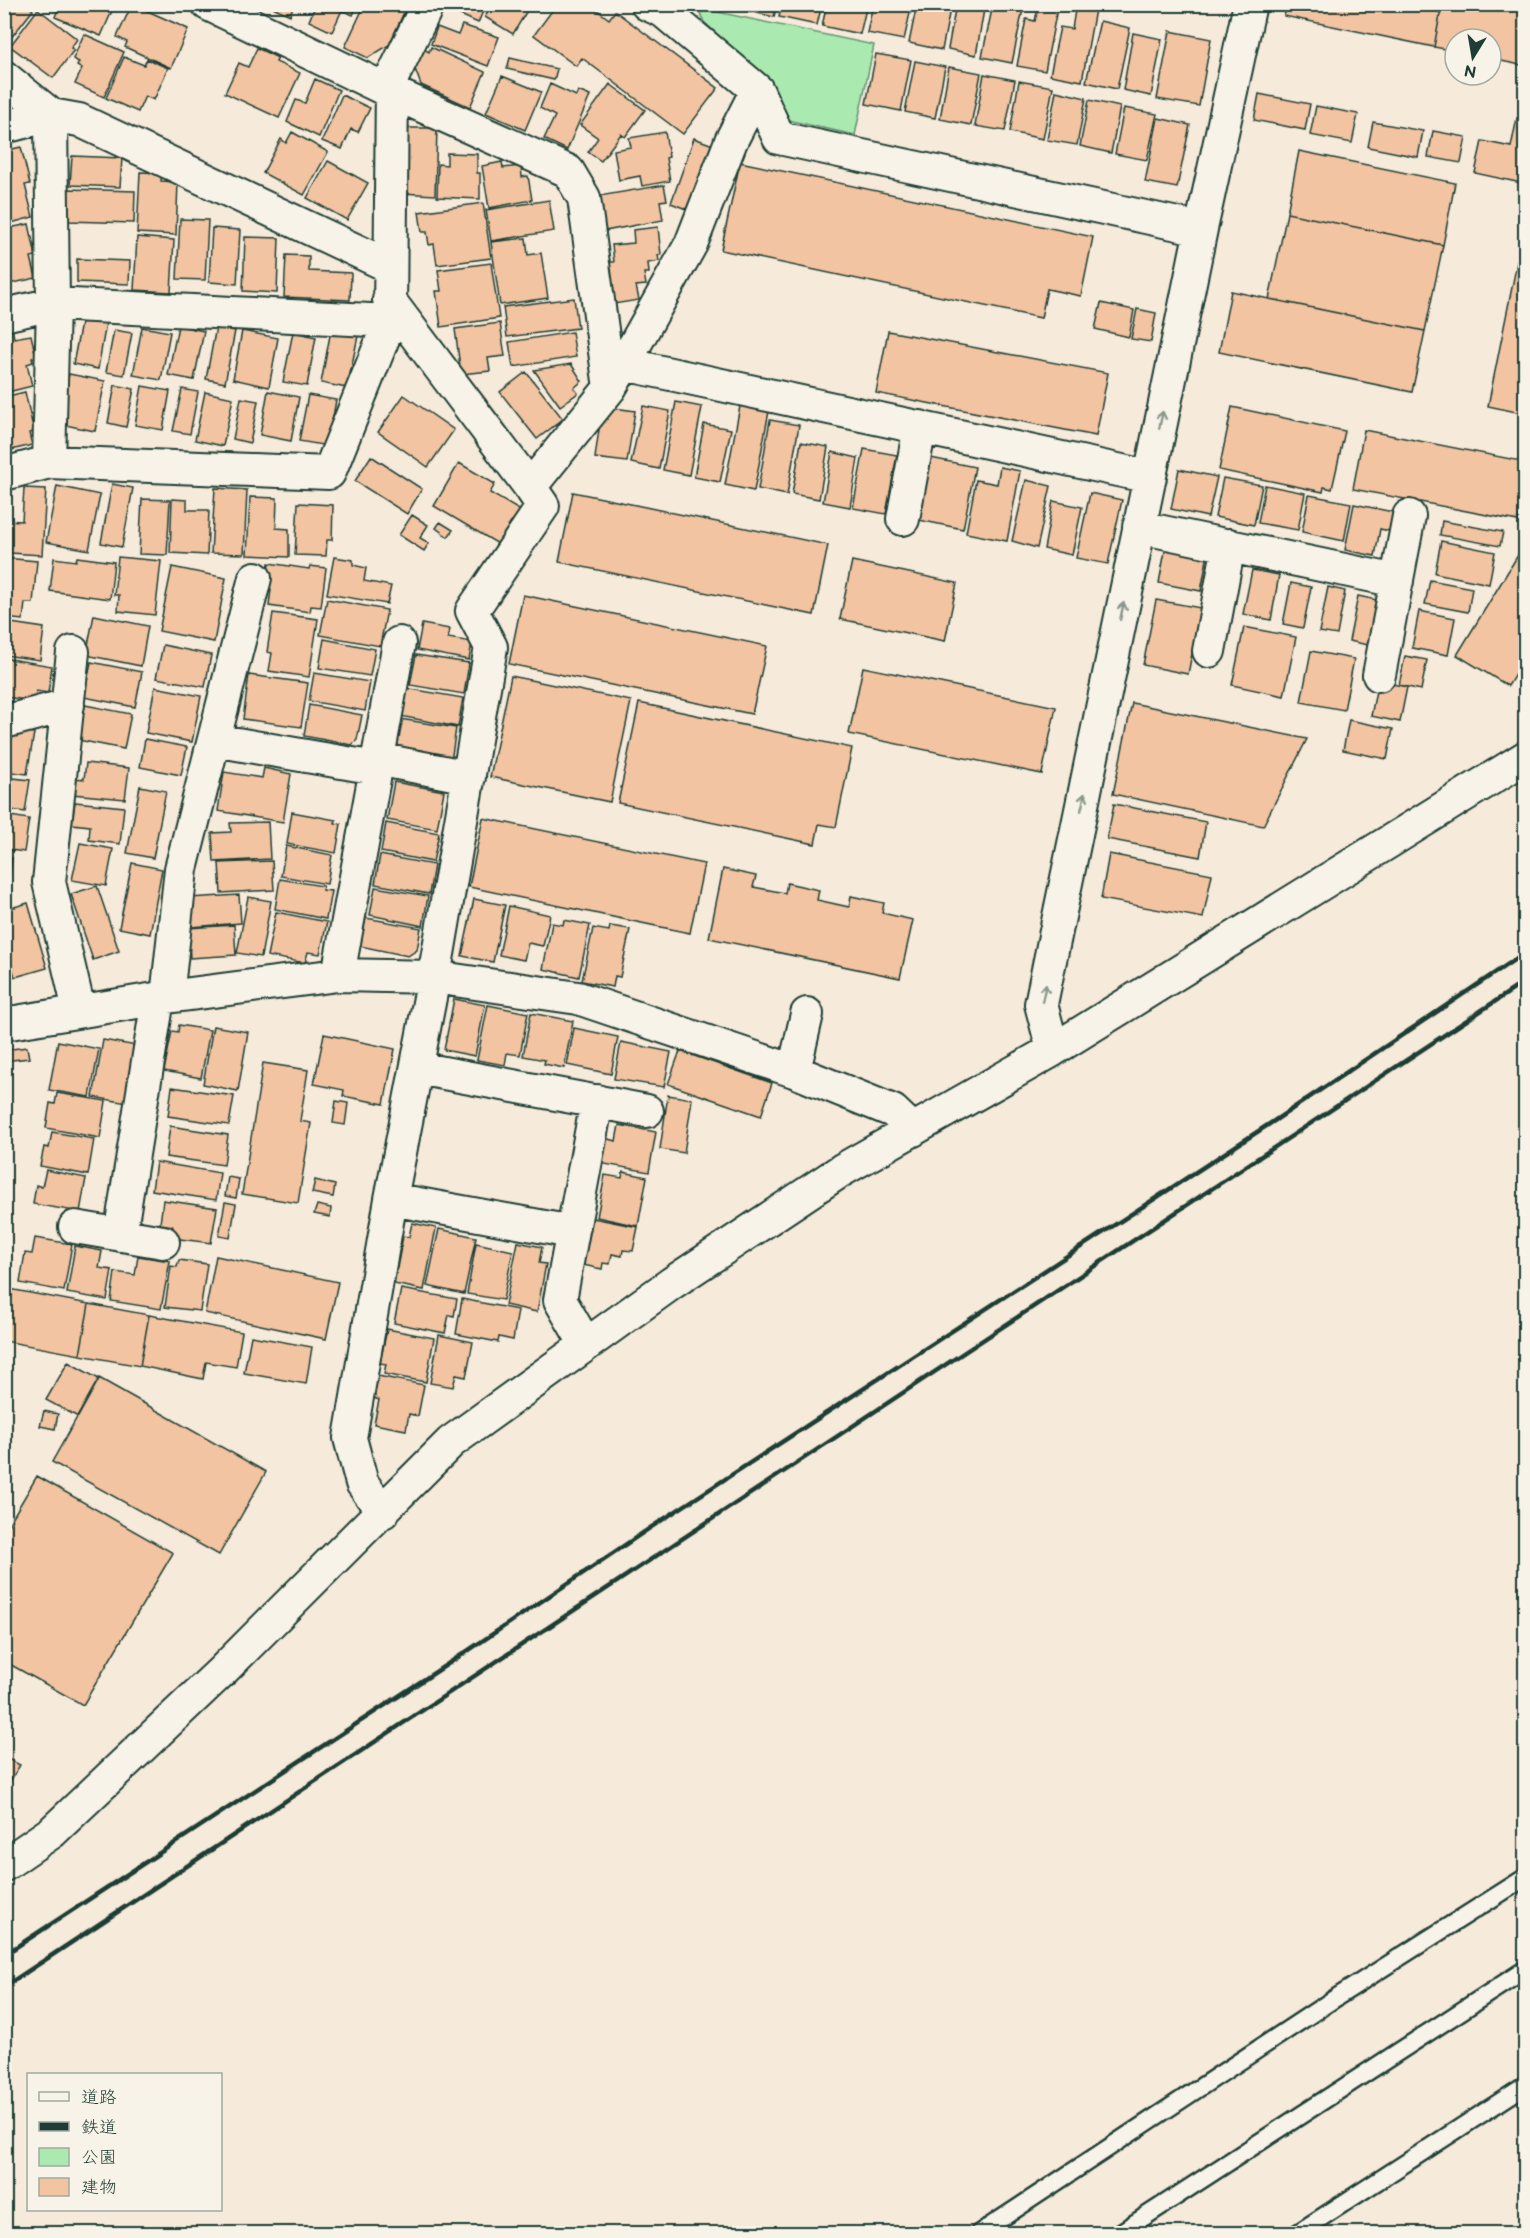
<svg xmlns="http://www.w3.org/2000/svg" width="1530" height="2238" viewBox="0 0 1530 2238" font-family="'Balsamiq Sans','Klee One',sans-serif">
  <style>
    .green { fill: #aae9b0; stroke: #649372; stroke-width: 1.5 }
    .building { fill: #f2c4a1; stroke: #1f3d34; stroke-width: 1.5 }
    .lines { fill: none; stroke-linecap: round; stroke-linejoin: round }
    .lane-casing { stroke: #1f3d34; stroke-width: 21 }
    .street-casing { stroke: #1f3d34; stroke-width: 36 }
    .lane { stroke: #f7f3e8; stroke-width: 16 }
    .street { stroke: #f7f3e8; stroke-width: 32 }
    .rail { stroke: #1f3d34; stroke-width: 4.5 }
    .oneway { stroke: #8b988e }
  </style>
  <rect width="100%" height="100%" fill="#f6eada"/>
  <filter id="ink" filterUnits="userSpaceOnUse"><feTurbulence type="fractalNoise" baseFrequency=".0167" numOctaves="2"/><feDisplacementMap in="SourceGraphic" scale="12" xChannelSelector="R" yChannelSelector="G"/><feConvolveMatrix kernelMatrix="1 2 1 2 8 2 1 2 1" color-interpolation-filters="sRGB"/></filter>
  <g filter="url(#ink)">
    <path class="green" d="M698 8 874 45 855 135 787 120 766 79 704 22Z"/>
    <path class="building" d="M4 4H26L33 10 6 44 4 43Z
      M60 4H115L101 36 55 17Z
      M132 4 188 29 171 68 125 47 127 42 117 37Z
      M266 4H294L290 15Z
      M316 4H358L353 15 342 10 332 32 309 21Z
      M365 4H393L405 10 389 45 368 58 345 47Z
      M444 4H486L478 23 443 7Z
      M492 4H531L513 34 485 17Z
      M557 4H589L609 19 615 11 718 88 683 134 582 58 576 66 534 35Z
      M736 4H777L774 17 735 8Z
      M782 4H822L817 25 779 17Z
      M827 4H867L860 34 822 26Z
      M873 4H912L904 40 867 33Z
      M917 4H951L942 50 909 43Z
      M956 4H985L976 55 948 49Z
      M1004 4H1024L1012 63 982 57 992 9 1002 11Z
      M1039 4H1058L1045 71 1017 66 1026 19 1035 21Z
      M1076 4H1096L1082 81 1050 75 1060 27 1072 29Z
      M1287 4H1442L1434 47 1284 16Z
      M1442 4H1526V66L1491 59V39H1455V51L1434 47Z
      M38 9 77 39 71 48 74 50 53 78 10 46Z
      M1100 21 1130 28 1117 89 1086 82Z
      M462 25 499 37 488 66 431 44 437 27 458 35Z
      M1170 31 1211 39 1199 106 1157 99Z
      M1133 33 1162 39 1151 96 1123 90Z
      M84 34 124 52 104 97 75 84 82 69 77 66 79 62 73 59Z
      M431 47 485 72 470 107 421 85 415 69 424 49 429 52Z
      M257 48 278 58 276 62 300 73 279 118 225 93 239 63 248 67Z
      M876 54 911 60 901 111 866 104Z
      M124 57 144 65 147 59 168 68 154 100 145 96 138 112 106 98Z
      M510 58 557 69 554 80 507 69Z
      M915 61 945 67 935 118 905 112Z
      M949 67 981 73 971 125 940 119Z
      M984 74 1015 80 1005 131 975 126Z
      M502 76 541 92 525 130 486 113Z
      M315 79 339 90 319 137 287 122 296 100 305 103Z
      M1019 81 1053 87 1043 139 1010 132Z
      M550 84 576 96 578 91 590 96 567 150 544 139 555 116 540 108Z
      M610 84 645 110 625 137 621 134 601 161 588 152 598 138 580 125Z
      M1056 91 1086 98 1077 145 1047 140Z
      M1259 94 1310 104 1305 130 1254 120Z
      M342 95 370 108 358 132 351 129 342 149 322 141Z
      M1089 100 1120 107 1111 153 1080 146Z
      M1316 106 1358 114 1352 143 1310 135Z
      M1124 108 1157 114 1147 160 1115 154Z
      M1158 118 1190 125 1177 188 1145 182Z
      M1517 118 1526 120V184L1475 173 1482 141 1511 147Z
      M1373 122 1423 131 1418 157 1368 147Z
      M403 128H437L435 195 402 193Z
      M1433 131 1466 137 1461 163 1428 157Z
      M292 132 328 152 304 195 263 173 281 139 286 143Z
      M665 132 669 157 666 158 670 181 642 186 640 176 619 180 614 150 631 147 629 138Z
      M694 138 713 145 691 211 671 203Z
      M21 147 30 184 25 185 33 217 4 225V151Z
      M1299 151 1455 183 1443 245 1287 213Z
      M447 153 477 154V173H480V199L437 197 438 164 447 165Z
      M72 156 122 158 120 187 70 185Z
      M328 161 368 183 347 220 307 198Z
      M502 162 503 168 521 166 522 177 528 176 532 200 489 208 482 166Z
      M740 162 1093 237 1081 296 1047 289 1041 318 721 250Z
      M140 172 162 173 161 181 178 182 176 235 137 233Z
      M664 185 667 200 660 201 663 220 605 231 599 196Z
      M68 189 135 191 134 223 67 221Z
      M549 200 554 231 491 241 486 210Z
      M483 203 491 258 437 265 434 244 429 245 427 232H422L419 212Z
      M1287 213 1443 245 1425 331 1269 299Z
      M1526 218V414L1488 406Z
      M180 219 208 220 205 280 177 279Z
      M29 224 36 256 31 257 36 278 4 285V229Z
      M658 227 661 255H658L659 261 648 263 649 273H644L646 285 636 286 639 300 614 304 609 262H614L612 245 634 243 633 230Z
      M212 228 240 230 237 284 209 282Z
      M137 237 174 240 171 292 134 290Z
      M245 237 279 238 277 293 243 291Z
      M526 238 528 255 541 253 548 298 500 305 491 242Z
      M286 255 309 256V271L351 273 350 300 284 297Z
      M77 259 130 261 129 284 77 282Z
      M491 263 499 318 441 327 436 291H441L438 270Z
      M1231 291 1425 331 1412 392 1219 352Z
      M574 298 578 328 507 337 503 307Z
      M1101 303 1134 310 1129 337 1095 329Z
      M1137 309 1156 313 1151 342 1131 339Z
      M82 318 106 323 98 369 73 364Z
      M500 323 505 356 488 358 490 371 461 374 455 329Z
      M178 326 204 331 194 380 168 375Z
      M12 327 14 338 31 335 36 357 32 358 33 362 27 364 32 386 4 393V328Z
      M142 327 170 332 161 380 133 375Z
      M216 327 235 331 225 383 206 379Z
      M114 330 132 333 124 375 106 372Z
      M331 330 358 336 347 388 321 383Z
      M242 331 278 338 269 387 233 379Z
      M888 331 1108 373 1096 436 876 393Z
      M293 332 316 337 307 386 283 382Z
      M572 332 576 357 513 367 509 342Z
      M571 364 582 381 574 388 578 393 560 406 534 370Z
      M526 372 563 419 537 439 500 392Z
      M69 374 105 381 95 431 60 424Z
      M115 385 134 389 126 427 108 423Z
      M142 386 170 391 163 430 135 425Z
      M182 389 198 392 190 434 173 431Z
      M268 391 299 397 291 441 260 435Z
      M25 392 34 432 29 433 32 445 7 451 4 442V397Z
      M205 392 233 398 223 446 195 440Z
      M308 395 336 400 328 446 299 441Z
      M404 395 454 430 428 467 378 432Z
      M241 398 258 401 250 443 233 439Z
      M676 402 702 407 689 475 663 470Z
      M643 406 670 411 659 469 631 463Z
      M740 406 769 411 754 491 725 485Z
      M1232 407 1345 431 1332 489 1324 487 1323 492 1219 470Z
      M614 408 635 411 627 462 595 458 600 422Z
      M770 420 799 425 787 495 758 489Z
      M704 424 731 429 720 482 694 477Z
      M1364 430 1526 462V484L1518 521 1353 489Z
      M801 442 828 447 819 499 792 494Z
      M864 449 897 455 886 514 853 508Z
      M832 452 858 458 850 507 823 502Z
      M371 456 422 489 407 514 355 481Z
      M926 457 975 467 963 529 914 519Z
      M459 463 495 484 490 493 526 514 505 548 434 506Z
      M1000 467 1020 471 1007 541 966 533 976 480 997 484Z
      M1179 469 1217 477 1208 517 1171 509Z
      M1223 478 1262 485 1254 525 1215 517Z
      M1026 480 1051 486 1037 548 1012 541Z
      M112 484 133 488 122 547 101 543Z
      M1265 485 1305 493 1298 530 1258 523Z
      M57 486 100 495 89 550 46 542Z
      M24 488 46 489 42 555 10 553 11 548 4 547V520L22 521Z
      M215 488 247 490 244 554 211 553Z
      M573 492 828 545 814 615 559 562Z
      M1090 493 1122 500 1108 564 1076 558Z
      M1309 495 1351 503 1344 541 1302 532Z
      M250 497 277 498 276 528 289 529V557L247 555Z
      M142 499 170 500 167 555 139 554Z
      M172 499 187 500V510H209L207 555 170 553Z
      M1053 501 1082 507 1072 555 1044 549Z
      M298 503 333 505 332 540H327L326 556 295 555Z
      M1354 504 1398 513 1394 532 1380 529 1375 556 1345 550Z
      M412 515 428 525 420 538 429 543 424 551 399 535Z
      M1442 521 1503 532 1500 546 1440 535Z
      M440 522 453 530 448 537 436 528Z
      M1168 535 1210 544 1201 591 1159 583Z
      M1441 541 1495 552 1489 584 1435 573Z
      M1526 542V657L1508 686 1457 655Z
      M77 557 114 562 110 599 50 591 54 558 76 561Z
      M118 557 161 561 155 615 118 611 119 595H114Z
      M334 557 353 560V565L366 568 364 581 391 586 387 604 327 594Z
      M4 558 37 561 33 603H25L23 620 4 618Z
      M852 561 957 583 945 641 840 619Z
      M269 563 309 569 310 566 326 568 321 607 311 606 310 612 269 606 271 589 265 588Z
      M172 567 226 578 214 642 159 631Z
      M1252 570 1279 575 1271 620 1243 614Z
      M1430 580 1472 588 1468 612 1425 604Z
      M1291 583 1311 587 1303 628 1283 624Z
      M1328 587 1345 591 1337 635 1319 632Z
      M523 595 767 646 752 714 509 664Z
      M1358 596 1382 601 1373 646 1349 641Z
      M327 599 387 610 380 646 320 635Z
      M1156 600 1201 608 1188 674 1143 665Z
      M1419 611 1455 618 1448 655 1412 648Z
      M273 613 318 619 309 677 269 671 272 653 267 652Z
      M94 615 148 626 141 666 86 655Z
      M4 622 44 628 40 660 4 655Z
      M422 624 450 629 448 638 472 642 469 660 417 650Z
      M1244 627 1296 637 1284 696 1232 685Z
      M324 639 375 649 370 676 319 668Z
      M163 645 211 655 205 687 156 678Z
      M1311 651 1354 659 1344 710 1301 702Z
      M416 655 469 663 464 694 410 685Z
      M1405 656 1427 660 1421 690 1399 685Z
      M4 658 52 666 48 693 36 691 35 701 4 697Z
      M91 662 142 672 135 707 84 697Z
      M863 667 1056 707 1042 774 849 734Z
      M314 673 370 682 365 711 309 701Z
      M249 675 308 683 301 727 243 719Z
      M511 676 631 701 610 802 490 777Z
      M1378 681 1407 687 1400 722 1371 716Z
      M155 687 201 696 192 742 146 733Z
      M405 688 463 698 458 727 400 716Z
      M75 703 131 714 124 749 68 738Z
      M639 703 852 748 836 827 819 824 815 844 618 803Z
      M1132 703 1307 739 1263 826 1113 794Z
      M309 705 362 715 357 740 352 745 304 736Z
      M400 719 456 728 451 761 402 752 396 741Z
      M1349 720 1393 729 1387 759 1343 750Z
      M7 728 34 733 27 774 4 771V729Z
      M145 739 187 747 181 775 140 767Z
      M86 763 129 768 125 799 72 794 74 778 84 779Z
      M264 768 291 774 283 822 218 811 224 772 262 778Z
      M4 777 30 780 25 812 4 809Z
      M394 782 444 791 437 829 387 820Z
      M140 786 166 791 153 858 127 853Z
      M75 802 124 807 120 844 89 840 90 826 72 824Z
      M1114 804 1206 822 1200 857 1107 839Z
      M292 812 336 820 335 823 341 824 336 853 287 844Z
      M4 815 29 819 24 852 4 849Z
      M483 818 704 864 690 933 469 887Z
      M268 822 270 859 214 862 212 833 231 832 230 823Z
      M386 823 439 833 433 862 381 852Z
      M80 843 113 849 106 886 72 880Z
      M286 846 332 855 327 884 281 876Z
      M1109 854 1212 874 1203 918 1101 899Z
      M380 855 434 865 429 894 375 884Z
      M4 857 12 858 9 885H4Z
      M272 861 274 890 221 893 219 863Z
      M132 863 162 869 150 934 119 928Z
      M723 869 756 876 753 887 785 893 787 883 819 890 817 900 849 907 851 896 884 903 882 913 913 920 900 978 709 938Z
      M280 879 323 886 322 890 331 891 326 919 275 909Z
      M97 886 119 951 93 960 71 894Z
      M375 887 428 896 423 926 370 915Z
      M239 895 241 923 191 927 189 898Z
      M248 897 271 901 261 957 237 953Z
      M474 899 505 905 493 962 462 956Z
      M28 903 47 968 15 977 4 942V910Z
      M509 906 550 915 543 946 528 943 524 960 499 955Z
      M276 912 327 922 320 954 308 952 305 963 267 956Z
      M366 918 421 928 417 950 408 956 360 946Z
      M564 920 590 925 579 977 543 969 552 923 563 925Z
      M234 925 236 955 190 958 188 928Z
      M610 926 630 929 620 977 615 976 613 987 582 981 593 928 609 931Z
      M454 999 485 1005 475 1056 444 1050Z
      M488 1005 528 1013 520 1055 507 1053 505 1065 477 1060Z
      M531 1013 573 1021 564 1068 544 1064 545 1060 523 1056Z
      M179 1025 210 1030 201 1078 164 1071 172 1031 178 1032Z
      M213 1026 248 1032 238 1091 203 1084Z
      M574 1028 618 1037 611 1074 567 1065Z
      M324 1034 395 1049 384 1104 343 1096 344 1090 314 1084Z
      M103 1040 137 1046 127 1103 93 1097Z
      M58 1041 99 1049 90 1097 49 1090Z
      M621 1042 671 1052 664 1087 614 1079Z
      M27 1047 29 1058 4 1061V1050Z
      M680 1051 772 1083 761 1116 668 1084Z
      M263 1063 308 1070 300 1121 311 1123 298 1203 242 1194Z
      M172 1087 234 1096 229 1125 168 1116Z
      M57 1093 106 1101 100 1138 46 1128 50 1103 55 1104Z
      M668 1095 692 1099 684 1153 660 1149Z
      M336 1101 348 1103 345 1125 333 1123Z
      M619 1125 656 1132 649 1172 599 1163 604 1138 616 1141Z
      M170 1126 228 1135 224 1165 166 1157Z
      M52 1132 94 1139 88 1175 40 1166 44 1147 49 1148Z
      M156 1162 220 1173 216 1200 152 1190Z
      M46 1170 86 1178 80 1212 33 1204 36 1185 42 1187Z
      M623 1172 647 1177 638 1226 597 1217 605 1175 622 1178Z
      M228 1177 239 1179 236 1198 225 1196Z
      M315 1180 335 1185 333 1197 312 1193Z
      M163 1200 217 1208 211 1243 172 1238 173 1226 160 1224Z
      M225 1202 236 1204 230 1238 219 1236Z
      M317 1205 331 1208 330 1217 314 1214Z
      M593 1218 638 1227 633 1251 623 1250 622 1256 612 1254 610 1264 603 1263 602 1269 583 1265Z
      M412 1223 436 1228 424 1290 394 1284 403 1236 409 1237Z
      M439 1229 476 1237 464 1294 427 1286Z
      M35 1238 72 1244 64 1291 20 1283 25 1253 32 1254Z
      M518 1242 542 1247 539 1263 546 1264 537 1312 505 1305Z
      M476 1243 513 1251 503 1300 467 1294Z
      M75 1246 102 1251 99 1268 112 1270 107 1300 67 1293Z
      M138 1256 170 1261 161 1309 111 1301 115 1272 135 1275Z
      M216 1256 338 1282 326 1339 205 1313Z
      M179 1260 207 1264 200 1311 165 1307 171 1266 177 1267Z
      M4 1288 89 1304 80 1355 4 1341Z
      M401 1289 457 1299 454 1316 449 1315 445 1333 394 1323Z
      M462 1299 518 1310 513 1340 499 1337 498 1342 456 1334Z
      M89 1304 149 1315 140 1366 80 1355Z
      M149 1315 242 1332 236 1367 206 1362 203 1379 140 1366Z
      M387 1329 434 1338 426 1382 384 1374 386 1364 380 1363Z
      M439 1335 473 1342 466 1377 456 1375 453 1387 430 1383Z
      M251 1336 312 1347 306 1384 244 1373Z
      M68 1362 99 1379 78 1417 46 1400Z
      M378 1376 424 1385 418 1416 409 1414 406 1430 374 1424 379 1400 374 1398Z
      M99 1378 266 1472 219 1555 52 1462Z
      M44 1411 58 1414 55 1429 40 1426Z
      M37 1476 173 1553 83 1705 4 1661V1532Z
      M4 1757 20 1765 4 1791Z"/>
    <g class="lines">
      <g class="lane-casing">
        <path id="lane" d="M978 2234 1337 1997 1526 1877
          M1118 2234 1526 1969
          M1296 2234 1526 2085"/>
      </g>
      <g class="street-casing">
        <path id="street" d="M208 4 391 92 568 171 584 198 610 388
          M647 4 663 11 757 90 779 138 1201 229
          M4 77 51 115 53 304 49 462
          M757 90 731 141 691 244 624 364 610 388 530 487 543 506 472 611 491 647 434 977 578 998 794 1071 893 1111 913 1130
          M4 127 51 115 79 120 389 266
          M389 300 530 487
          M4 315 53 304 390 321
          M624 364 1150 477
          M4 474 49 462 329 473 390 321 392 78 428 4
          M903 519 920 427
          M1139 527 1397 581
          M1209 651 1229 545
          M73 652 49 882 79 1010
          M1379 675 1409 516
          M4 722 68 705
          M214 740 376 768
          M377 759 469 777
          M338 975 399 643
          M167 997 181 869 255 578
          M4 1024 167 997 338 975 434 977 391 1199 350 1438 362 1483 383 1512
          M1053 1050 1041 1004 1201 229 1250 4
          M417 1068 647 1111
          M794 1071 807 1014
          M391 1199 572 1232
          M75 1227 163 1242
          M120 1235 158 999
          M586 1345 560 1300 597 1101
          M4 1865 52 1832 223 1670 451 1442 672 1283 842 1170 1053 1050 1526 757"/>
      </g>
      <use href="#lane" class="lane"/>
      <use href="#street" class="street"/>
      <path class="rail" d="M4 1955 466 1652 650 1528 1274 1121 1526 952
        M4 1987 1526 981"/>
    </g>
    <defs><path id="oneway-shaft" d="M-6 0H5M1.5-3L5.5 0L1.5 3" fill="none" stroke-width="1.6" stroke-linecap="round" stroke-linejoin="round" transform="scale(1.5)"/></defs>
    <g class="oneway">
      <use href="#oneway-shaft" transform="translate(1161 420) rotate(-78)"/>
      <use href="#oneway-shaft" transform="translate(1122 611) rotate(-78)"/>
      <use href="#oneway-shaft" transform="translate(1083 802) rotate(-78)"/>
      <use href="#oneway-shaft" transform="translate(1044 993) rotate(-78)"/>
    </g>
  </g>
  <rect width="1530" height="2238" fill="none" stroke="#f7f3e8" stroke-width="24"/>
  <rect x="12" y="12" width="1506" height="2214" fill="none" stroke="#1f3d34" stroke-width="2" filter="url(#ink)"/>
  <rect x="27" y="2073" width="195" height="138" fill="#f7f3e8" stroke="#a1aaa0" stroke-width="1.5"/>
  <rect x="39" y="2092" width="30" height="9" fill="#f7f3e8" stroke="#a1aaa0" stroke-width="1.5"/>
  <text x="81" y="2103" font-size="18" fill="#1f3d34">道路</text>
  <rect x="39" y="2122" width="30" height="9" fill="#1f3d34" stroke="#a1aaa0" stroke-width="1.5"/>
  <text x="81" y="2133" font-size="18" fill="#1f3d34">鉄道</text>
  <rect x="39" y="2148" width="30" height="18" fill="#aae9b0" stroke="#a1aaa0" stroke-width="1.5"/>
  <text x="81" y="2163" font-size="18" fill="#1f3d34">公園</text>
  <rect x="39" y="2178" width="30" height="18" fill="#f2c4a1" stroke="#a1aaa0" stroke-width="1.5"/>
  <text x="81" y="2193" font-size="18" fill="#1f3d34">建物</text>
  <g transform="translate(1473 57) rotate(191)"><circle r="28" fill="#f7f3e8" stroke="#a1aaa0" stroke-width="1.5"/>
  <path d="M0-4.5L10 22L0 15L-10 22Z" fill="#1f3d34"/>
  <text y="-9" font-size="16" font-weight="bold" text-anchor="middle" fill="#1f3d34">N</text>
  </g>
</svg>
